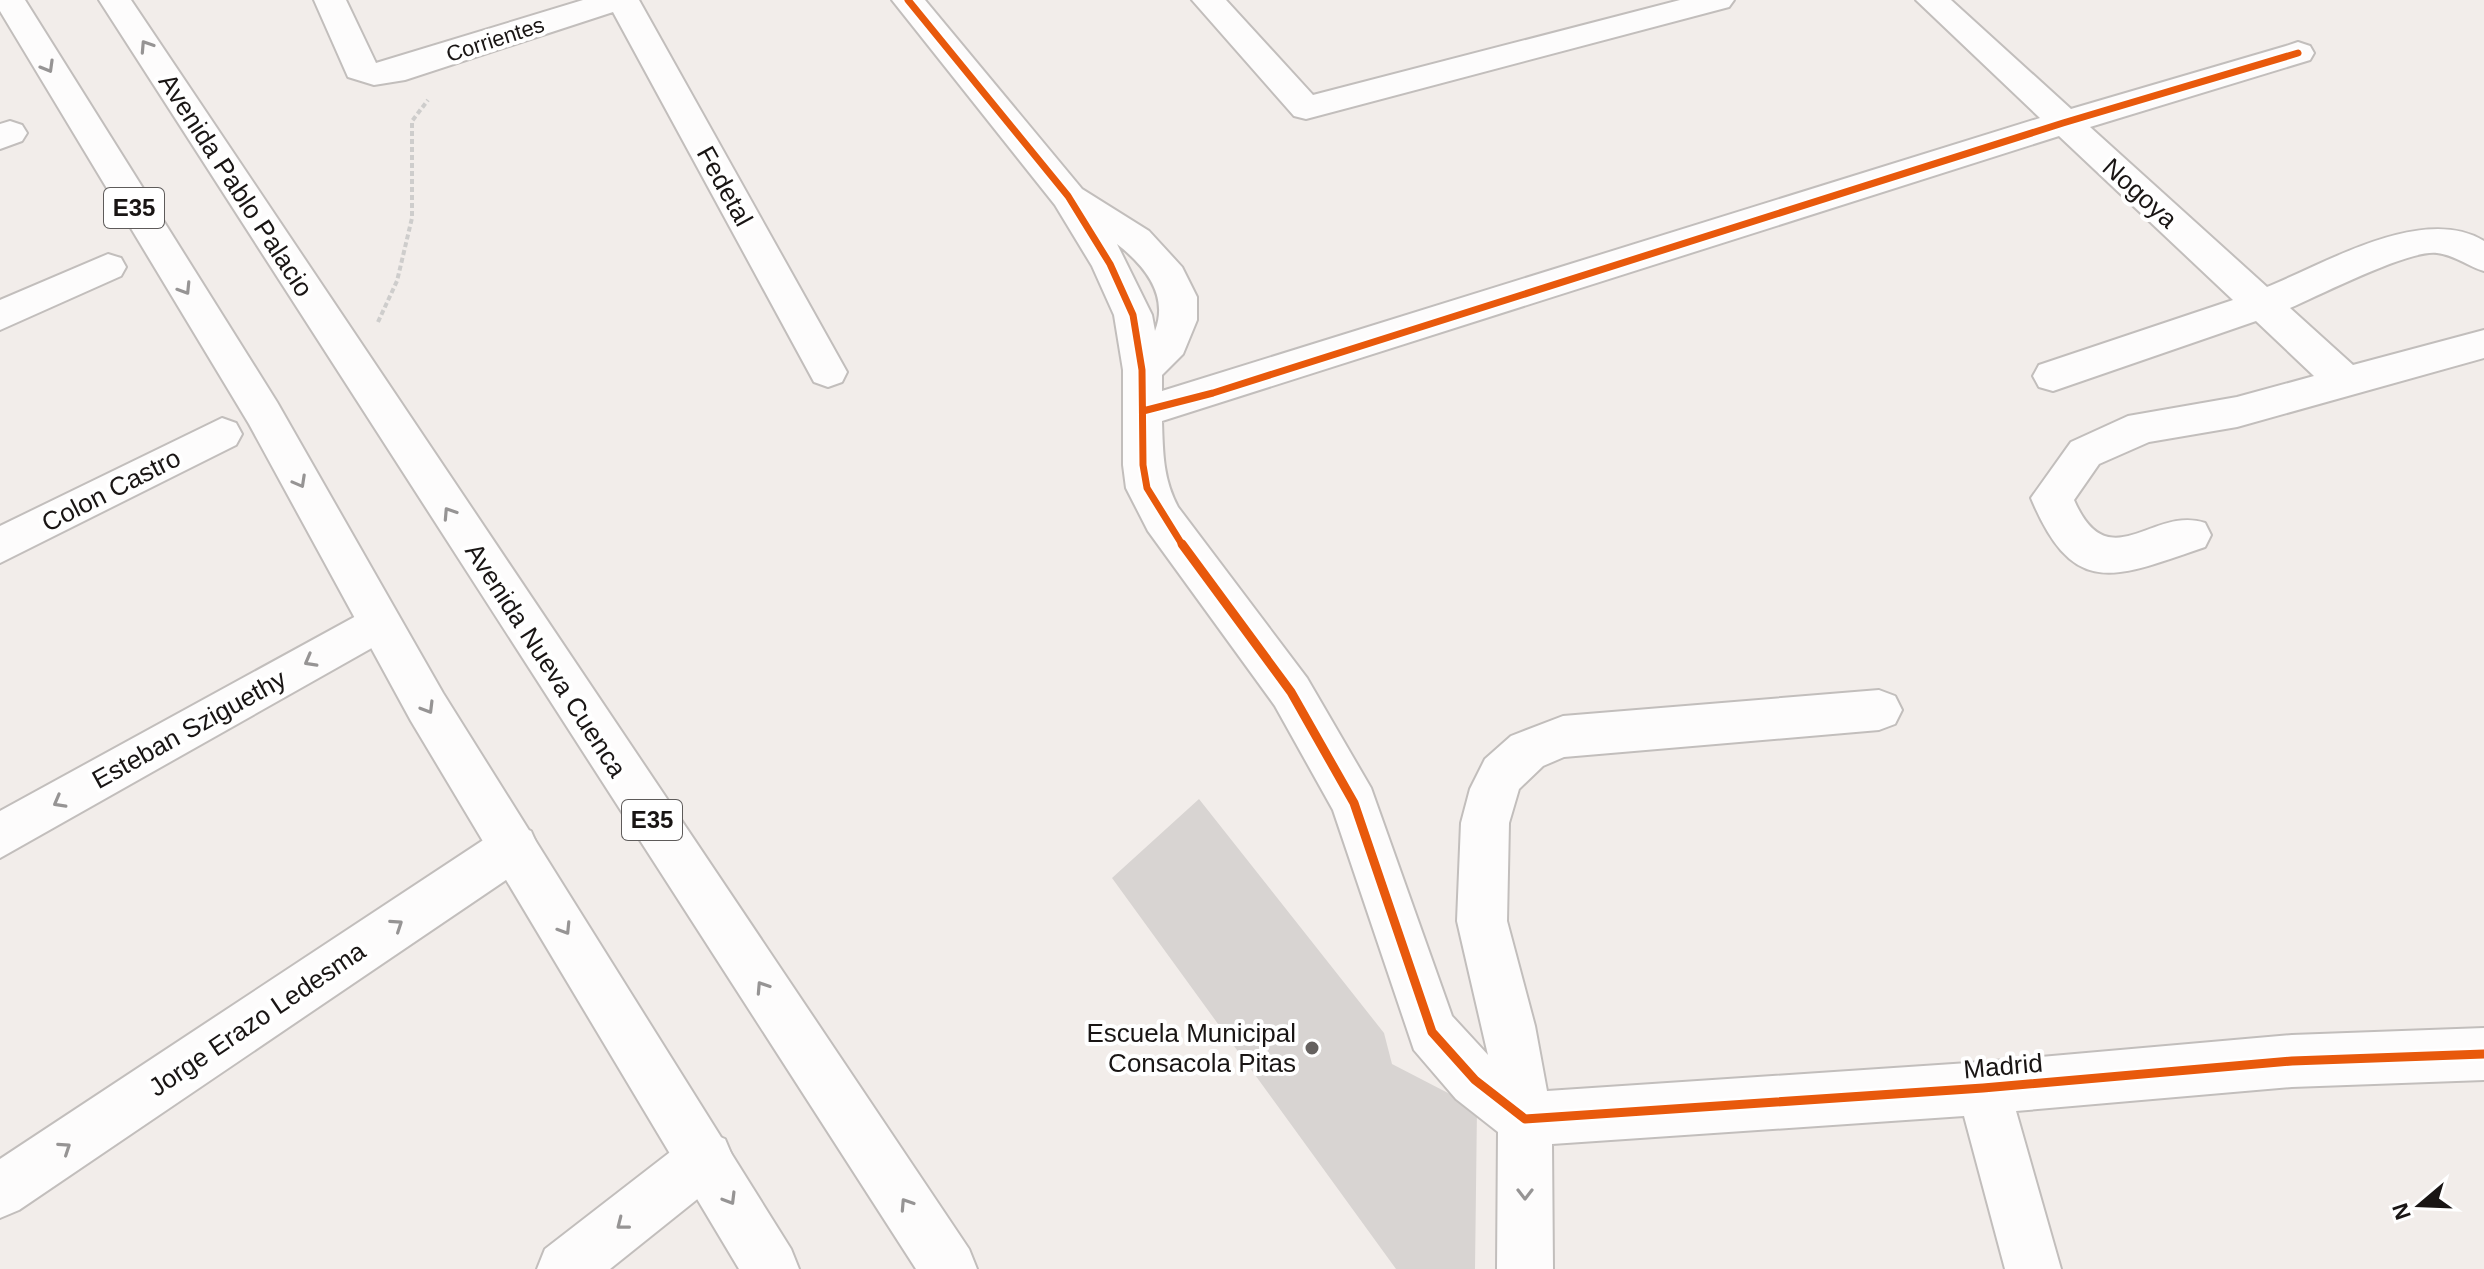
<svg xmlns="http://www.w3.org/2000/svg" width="2484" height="1269" viewBox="0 0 2484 1269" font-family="Helvetica,sans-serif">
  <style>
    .building { fill: #d8d4d2 }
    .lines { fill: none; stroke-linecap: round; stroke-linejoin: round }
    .minor-casing { stroke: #c2bebc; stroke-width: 4 }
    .highway-casing { stroke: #c2bebc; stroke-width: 4 }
    .path { stroke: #cecdcc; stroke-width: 4; stroke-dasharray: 5 3; stroke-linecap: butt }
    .minor { fill: #fdfcfc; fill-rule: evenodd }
    .highway { fill: #fdfcfc; fill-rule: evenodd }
    .cycleway-far1-casing { stroke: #fff; stroke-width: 11 }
    .cycleway-casing { stroke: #fff; stroke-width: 14 }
    .cycleway-far1 { stroke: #e8590c; stroke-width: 7 }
    .cycleway { stroke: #e8590c; stroke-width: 9 }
    .oneway { stroke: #969494 }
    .poi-dot { fill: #65615f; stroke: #fff; stroke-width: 3 }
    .labels { text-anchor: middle; stroke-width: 8; stroke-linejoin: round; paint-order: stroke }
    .far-street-label { font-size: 22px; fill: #191514; stroke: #fff }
    .shield { fill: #fff; stroke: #5e5b5a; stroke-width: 2 }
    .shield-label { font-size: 24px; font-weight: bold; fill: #191514 }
    .street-label { font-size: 26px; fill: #191514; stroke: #fff }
    .poi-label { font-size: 26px; fill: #191514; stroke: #fff; text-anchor: end }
  </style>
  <rect width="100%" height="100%" fill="#f2edea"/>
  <path class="building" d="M1199 799 1384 1033 1392 1064 1477 1108 1475 1269H1396L1112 878Z"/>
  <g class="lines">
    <g class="minor-casing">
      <path id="minor" d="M314 0H346L376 63 583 0H639L847 372 842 382 828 387 814 382 613 12 405 80 374 85 348 77Z
        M892 0H925L1082 189 1149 231 1182 267 1197 297V320L1183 354 1162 375V391L2040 118 1916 0H1951L2071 109 2286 46 2298 42 2310 46 2314 53 2310 60 2090 127 2267 287C2326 263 2424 204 2484 241V271C2467 266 2455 255 2437 253 2410 249 2320 295 2290 308L2353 365 2484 330V358L2237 427 2149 442 2099 464 2074 500C2109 580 2153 505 2205 523L2211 535 2205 547C2116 577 2074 601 2031 498L2071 442 2128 416 2237 397 2314 376 2256 321 2053 391 2039 387 2033 376 2039 365 2233 300 2059 136 1162 421C1163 453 1163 479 1178 507L1307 678 1371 788 1452 1016 1488 1055 1457 921 1461 823 1470 789 1485 759 1511 736 1563 716 1879 690 1895 696 1902 710 1895 724 1879 730 1564 757 1543 766 1519 789 1509 823 1507 921 1535 1026 1547 1091 1983 1062 2292 1035 2484 1028V1080L2292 1087 2016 1111 2061 1269H2005L1964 1116 1552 1144 1553 1269H1497L1498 1132 1456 1099 1414 1050 1333 810 1275 706 1148 531 1126 488 1123 465V370L1114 315 1092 266 1055 205ZM1117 244C1145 266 1169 295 1155 331L1152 315Z
        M1192 0H1226L1313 95 1680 0H1734L1729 7 1306 119 1294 116Z
        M10 121 22 125 27 133 22 141 0 149V124Z
        M108 254 121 258 126 267 121 276 0 330V300Z
        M222 418 236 423 242 434 236 445 0 563V526Z
        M378 604 393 610 400 623 393 636 0 858V811Z
        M514 824 531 831 538 847 531 863 19 1210 0 1218V1159L497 831Z
        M706 1131 725 1139 733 1158 725 1177 610 1269H537L545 1249 687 1139Z"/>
    </g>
    <g class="highway-casing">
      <path id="highway" d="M0 0H25L277 402 443 693 791 1249 799 1269H739L411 721 249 424 0 11Z
        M99 0H131L969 1249 977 1269H916Z"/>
    </g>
    <path class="path" d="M378 322 397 281 412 218V121L428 100"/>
    <use href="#minor" class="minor"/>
    <use href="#highway" class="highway"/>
    <g class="cycleway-far1-casing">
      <path id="cycleway-far1" d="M908 0 1068 196 1110 264 1133 315 1142 370 1143 465 1147 488 1183 546
        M1143 411 1213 393 2063 123 2298 53"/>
    </g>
    <g class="cycleway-casing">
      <path id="cycleway" d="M1182 544 1291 692 1354 803 1432 1032 1475 1080 1525 1119 1983 1088 2292 1061 2484 1054"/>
    </g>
    <use href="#cycleway-far1" class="cycleway-far1"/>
    <use href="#cycleway" class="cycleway"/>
  </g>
  <defs><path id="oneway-chevron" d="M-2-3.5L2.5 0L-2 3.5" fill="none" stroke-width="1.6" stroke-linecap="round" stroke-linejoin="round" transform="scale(2)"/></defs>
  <g class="oneway">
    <use href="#oneway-chevron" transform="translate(146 46) rotate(-123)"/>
    <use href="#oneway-chevron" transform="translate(48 67) rotate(60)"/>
    <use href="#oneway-chevron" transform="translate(185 289) rotate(58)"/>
    <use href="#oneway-chevron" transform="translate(300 482) rotate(61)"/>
    <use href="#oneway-chevron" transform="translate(449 513) rotate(-123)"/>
    <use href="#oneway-chevron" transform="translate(310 661) rotate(151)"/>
    <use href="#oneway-chevron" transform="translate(428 708) rotate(59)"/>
    <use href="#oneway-chevron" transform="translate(59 802) rotate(151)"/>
    <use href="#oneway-chevron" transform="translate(397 925) rotate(-34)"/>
    <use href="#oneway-chevron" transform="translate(565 929) rotate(58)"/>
    <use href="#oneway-chevron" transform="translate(762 987) rotate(-123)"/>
    <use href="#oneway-chevron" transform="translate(65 1148) rotate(-34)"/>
    <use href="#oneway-chevron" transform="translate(1525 1194) rotate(90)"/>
    <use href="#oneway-chevron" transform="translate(730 1199) rotate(59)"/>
    <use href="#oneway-chevron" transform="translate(906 1204) rotate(-123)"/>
    <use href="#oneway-chevron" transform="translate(622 1224) rotate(142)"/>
  </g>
  <circle class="poi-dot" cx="1312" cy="1048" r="8"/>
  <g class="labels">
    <g class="far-street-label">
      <text transform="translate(495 39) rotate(-18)" y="8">Corrientes</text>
    </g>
    <g class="shield">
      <rect x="104" y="188" width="60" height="40" rx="6"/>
      <rect x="622" y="800" width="60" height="40" rx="6"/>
    </g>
    <g class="shield-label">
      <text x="134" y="216">E35</text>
      <text x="652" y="828">E35</text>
    </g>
    <g class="street-label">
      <text transform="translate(236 185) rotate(57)" y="9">Avenida Pablo Palacio</text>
      <text transform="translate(725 186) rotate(61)" y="9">Fedetal</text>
      <text transform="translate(2140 193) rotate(42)" y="9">Nogoya</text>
      <text transform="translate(111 490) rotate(-27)" y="9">Colon Castro</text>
      <text transform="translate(546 660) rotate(57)" y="9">Avenida Nueva Cuenca</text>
      <text transform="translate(189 729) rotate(-29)" y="9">Esteban Sziguethy</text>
      <text transform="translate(257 1019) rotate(-34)" y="9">Jorge Erazo Ledesma</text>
      <text transform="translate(2003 1066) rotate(-5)" y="9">Madrid</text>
    </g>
    <g class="poi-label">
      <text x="1296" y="1042">Escuela Municipal<tspan x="1296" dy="30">Consacola Pitas</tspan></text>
    </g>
  </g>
  <g transform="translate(2420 1205) rotate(251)" stroke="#ffffff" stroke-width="6" paint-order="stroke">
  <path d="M0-6L14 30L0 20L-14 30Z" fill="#191514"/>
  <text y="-12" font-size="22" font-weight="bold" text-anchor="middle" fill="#191514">N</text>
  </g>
</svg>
